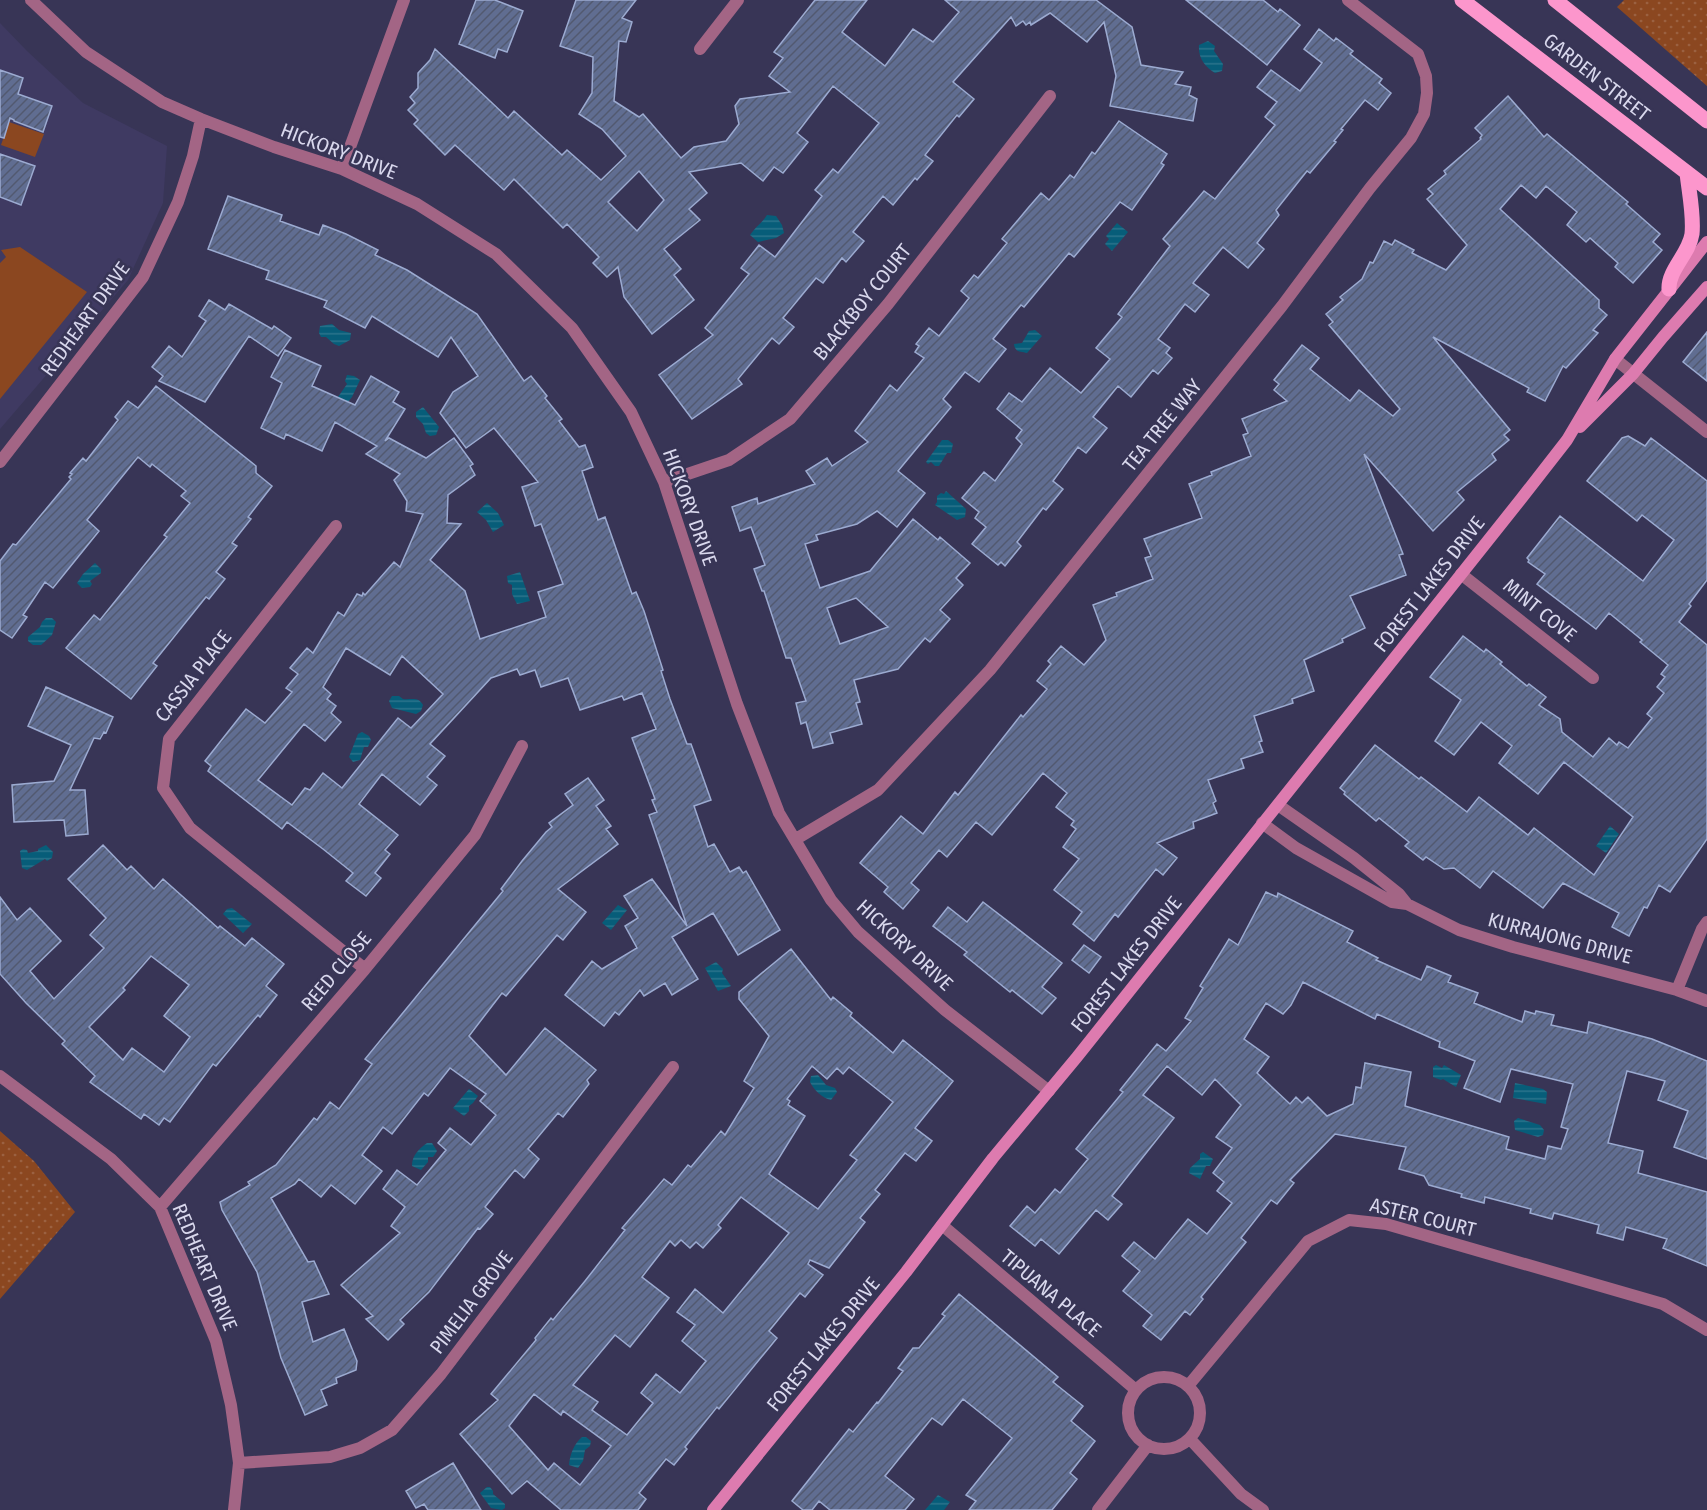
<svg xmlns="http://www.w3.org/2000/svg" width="1707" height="1510" viewBox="0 0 1707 1510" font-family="'Fira Sans Condensed',sans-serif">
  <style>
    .built { fill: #3f3a62 }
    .green { fill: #8b4720 }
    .park { fill: url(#park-dots) }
    .water { fill: url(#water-rules) }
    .building { fill: url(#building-hatch); stroke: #9cabd1; stroke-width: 1.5; fill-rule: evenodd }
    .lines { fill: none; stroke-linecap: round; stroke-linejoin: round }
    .minor { stroke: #a36585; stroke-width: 12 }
    .secondary { stroke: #dd7baf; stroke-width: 12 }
    .primary { stroke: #fc96cc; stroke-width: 15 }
    .labels { text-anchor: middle; stroke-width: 5; stroke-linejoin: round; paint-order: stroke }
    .street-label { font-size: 20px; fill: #d9d8ed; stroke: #383556 }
  </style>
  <defs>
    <pattern id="park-dots" width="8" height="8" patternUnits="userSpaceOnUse" patternTransform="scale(1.5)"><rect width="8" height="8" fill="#8b4720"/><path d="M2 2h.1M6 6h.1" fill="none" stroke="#9b6141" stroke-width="1.8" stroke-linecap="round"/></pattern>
    <pattern id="water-rules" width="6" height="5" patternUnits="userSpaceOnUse" patternTransform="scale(1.5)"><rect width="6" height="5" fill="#075d79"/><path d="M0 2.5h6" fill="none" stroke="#2b748c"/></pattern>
    <pattern id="building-hatch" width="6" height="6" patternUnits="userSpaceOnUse" patternTransform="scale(1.5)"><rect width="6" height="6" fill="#606d91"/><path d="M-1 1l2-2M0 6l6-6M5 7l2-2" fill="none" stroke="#525970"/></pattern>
  </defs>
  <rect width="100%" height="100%" fill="#383556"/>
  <path class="built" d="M0 23 27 51 83 103 167 146 163 203 128 280 0 429Z"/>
  <path class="green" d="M9 122 44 134 35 157 1 145Z
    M20 247 87 292 0 399V263L6 257 1 250Z"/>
  <path class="park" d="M1624 0H1707V86L1617 7Z
    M0 1131 34 1161 75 1212 0 1299Z"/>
  <path class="water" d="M1208 41 1215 46 1214 51 1223 64 1222 71 1215 73C1205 67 1198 58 1199 45Z
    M767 215 776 216 782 225 784 233 776 238 758 242 750 235C755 227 762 223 767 215Z
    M1117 223 1128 232 1112 251 1105 244 1109 239 1106 236Z
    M332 324 339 330 351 333 350 340 339 346 334 344 326 337H321L319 333 320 326Z
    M1035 330 1042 336 1027 353C1021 351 1015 353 1014 344L1022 343 1029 331Z
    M347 375 354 376 360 380 352 397 348 402 342 401 338 397 347 384 345 381Z
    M423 407 439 427 436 435 430 436 426 433 423 424 416 417V412Z
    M942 440H948L953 444 951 453H947L939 466H935L931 462 928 464 926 462Z
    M946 491 966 509 965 517 957 520 935 505 937 502V496L941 493 944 494Z
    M487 503 498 513 504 525 493 532 486 520 477 512Z
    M95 563 101 569V573L90 581 92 584 90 587 82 588 77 583 83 574Z
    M520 572 530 601 517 604 512 594V585L508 583 507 576Z
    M46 618H52L56 622 52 635 41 645H33L28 641V637L40 627 42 622Z
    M392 696H399L403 699C412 700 418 696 423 705L421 711 416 714 392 708 389 701Z
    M362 732 369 736 371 740 368 747H364L360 760 353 762 349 757 358 734Z
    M1610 826 1619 834 1606 853 1596 846Z
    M46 845 53 852 52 858 47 861 45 859 27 870 22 868 20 851 23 849 27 850 28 853 38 851V849Z
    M618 905 627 910 611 930 602 923Z
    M232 908 252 924 243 933 223 914 227 909Z
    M716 962 723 969 722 973 731 986 718 991 705 968Z
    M1436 1065 1442 1068 1444 1065 1461 1075 1456 1087 1443 1079 1441 1080 1433 1077V1067Z
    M818 1075 826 1085 835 1088 837 1092 831 1100C822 1098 814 1090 810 1082L811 1076Z
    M1515 1083 1543 1089 1547 1092 1546 1104 1513 1098Z
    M469 1089 478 1096 473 1103 469 1106V1111L464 1116 453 1108Z
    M1518 1118 1540 1125 1544 1130 1543 1135 1538 1137 1515 1130 1514 1121Z
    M427 1143H432L437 1151 433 1157H428V1162L421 1170 412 1166C412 1155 419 1149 427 1143Z
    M1203 1152 1213 1159 1210 1166H1206L1200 1179 1189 1173 1190 1168 1200 1159V1154Z
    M582 1437H586L591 1441 590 1446 585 1450 583 1461 578 1468 569 1465C570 1454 574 1444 582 1437Z
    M487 1487H490L493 1491V1494L505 1504V1508L502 1510 491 1508 480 1493Z
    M938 1495 950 1502 944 1510H925Z"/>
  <path class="building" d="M476 0H495L523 11 507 52 498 49 495 58 459 44Z
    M576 0H636L622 18 632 22 626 42 619 41 614 101 639 117 643 114 681 158 694 147 726 141 739 124 735 106 740 99 790 92 769 76 783 58 774 52 815 0H867L842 32 885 66 913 29 933 42 959 12 945 0H1096L1132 27 1141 65 1183 72 1175 84 1191 87 1189 95 1197 99 1193 121 1110 106 1116 76 1104 22 1087 42 1050 13 1031 25 1030 22 1026 25 1023 21 1016 26 1011 17 953 82 974 99 959 117 957 115 925 155 933 161 917 180 915 178 893 205 883 196 853 232 864 241 846 262 842 258 823 283 816 278 783 318 794 327 779 344 772 338 738 379 742 384 692 419 659 375 713 335 705 328 749 274 741 268 759 245 775 257 822 196 815 190 833 169 838 173 879 123 833 86 797 133 808 142 783 173 774 167 763 181 741 163 689 172 707 193 689 209 700 220 664 249 681 269 674 275 694 300 652 334 624 297 618 267 607 277 593 263 599 257 567 224 563 228 514 179 504 190 455 145 445 155 414 124 418 120 408 110 415 103 410 97 418 88V73L430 60 435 49 508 118 514 111 562 155 567 150 601 180 626 156 602 129 579 114 592 93 593 57 560 46ZM639 171 664 200 637 231 608 202Z
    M1186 0H1263L1278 12 1280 9 1300 25 1267 65Z
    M1319 29 1334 41 1336 38 1353 51 1350 54 1382 79 1379 83 1391 93 1378 110 1365 100 1341 129 1343 130 1334 141 1336 142 1310 173 1307 171 1276 210 1279 215 1257 243 1264 249 1248 268 1223 247 1193 283 1209 295 1195 312 1185 304 1158 339 1170 348 1166 353 1172 358 1158 374 1153 370 1131 397 1118 386 1093 417 1107 428 1086 453 1078 447 1053 481 1063 489 1046 510 1043 508 1017 542 1021 546 1005 566 1001 562 998 565 972 544 986 527 975 518 979 512 962 498 984 472 995 481 1022 444 1016 438 1022 430 997 409 1009 393 1022 402 1050 368 1081 393 1110 359 1096 348 1122 317 1118 314 1170 246 1163 239 1204 191 1215 199 1275 125 1265 117 1277 102 1257 87 1271 70 1300 91 1322 63 1304 49Z
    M0 70 23 78 18 94 52 106 43 132 14 121V120L10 118 4 138 0 137Z
    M1508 96 1544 137 1547 134 1628 202 1626 204 1660 234 1653 242 1662 250 1633 283 1615 267 1618 263 1590 238 1586 242 1567 225 1577 212 1546 186 1536 198 1521 185 1500 209 1599 300V308L1607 315 1593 330 1598 333 1566 368 1563 366 1545 401 1527 392 1529 388 1433 337 1510 430 1504 435 1509 440 1492 454 1496 460 1457 492 1464 500 1433 531 1364 454 1403 554 1399 555 1406 575 1350 596 1365 628 1342 639 1343 642 1304 660 1314 691 1292 699 1293 703 1254 716 1262 741 1259 742 1263 752 1241 759 1244 768 1208 780 1216 801 1213 803 1217 813 1193 822 1194 828 1157 843 1177 858 1163 875 1156 869 1118 917 1115 914 1094 941 1073 924 1082 912 1054 890 1079 859 1063 847 1076 829 1071 825 1074 821 1056 807 1067 793 1043 773 992 835 976 822 947 857 939 850 911 883 919 890 903 909 884 892 888 887 860 863 901 816 923 834 955 792 958 795 1021 715 1023 717 1047 689 1037 681 1051 664 1048 661 1061 646 1084 665 1106 640 1093 605 1117 596 1116 593 1153 579 1145 558 1151 556 1144 539 1202 518 1189 484 1212 475 1211 472 1251 456 1243 435 1248 433 1242 419 1287 401 1274 390 1279 384 1274 380 1302 345 1319 358 1310 369 1350 401 1359 390 1393 416 1400 409 1329 325 1333 322 1326 314 1343 300 1340 297 1362 279 1370 262 1373 263 1384 241 1392 245 1395 240 1414 250 1412 253 1446 270 1467 245 1427 199 1433 194 1428 189 1446 174 1444 171 1481 139 1480 138 1482 135 1475 128Z
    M1119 121 1167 154 1161 163 1164 165 1132 210 1120 202 1074 257 1069 253 1024 307 1021 305 993 339 1006 349 979 382 965 372 943 399 951 407 898 471 925 493 897 527 877 511 857 524 816 535 818 540 805 544 820 588 870 571 913 519 938 540 940 537 970 563 956 578 963 585 940 610 950 619 930 642 925 638 898 669 854 680 860 702 856 703 862 724 830 733 833 743 813 748 806 722 801 724 796 703 806 701 791 658H786L764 591H762L754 569 765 565 751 527 740 531 732 507 757 498 758 504 815 484 806 471 827 458 832 466 868 442 855 431 890 385 897 391 924 358 915 352 919 346 916 344 929 328 939 336 969 298 961 291 974 275 978 278 1007 243 1002 239 1028 208 1041 193 1049 200 1070 175 1074 178 1092 152 1095 154ZM856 598 888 627 840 644 827 608Z
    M0 154 35 166 21 205 0 197Z
    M228 196 282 215 280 221 319 235 323 225 346 234 378 250 375 255 407 270 477 314 524 381 531 376 547 396 545 398 562 419 559 421 579 447 585 445 593 467 582 471 598 520 605 517 632 594 636 592 644 611 663 670 661 671 670 699 687 744H691L711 800 694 806 708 847 714 844 730 872 739 867 743 873 746 871 780 930 738 955 713 913 672 937 698 979 672 995 665 983 644 996 640 990 619 1015 615 1012 604 1026 565 995 592 961 602 969 637 948 625 926 638 918 624 896 652 879 687 926 649 815 657 812 652 800 655 799 632 738 656 729 642 693 624 700 622 696 580 710 568 678 541 687 535 670 520 675 517 669 491 678 430 744 445 756 427 777 437 785 420 805 382 774 359 804 398 835 385 850 390 854 375 873 381 878 366 896 346 881 353 873 323 849 287 822 282 829 208 771 211 766 205 761 246 709 265 723 292 692 286 688 298 674 290 668 307 648 313 653 338 612 344 616 357 594 362 596 363 593 365 595 394 562 400 567 423 514 406 511 407 501 394 480 400 474 366 454 377 446 335 422 322 451 286 434 284 439 261 428 282 383 271 377 285 350 321 366 312 386 355 405 371 376 399 392 393 402 405 409 385 441 389 438 426 458 454 438 473 464 470 466 475 475 448 495 447 523 461 524 430 560 465 591 480 639 546 617 538 592 563 584 541 524 535 526 522 487 538 482 494 428 466 448 440 413 453 392 478 376 451 337 438 357 372 316 365 328 324 307 327 301 266 279 269 271 208 249ZM346 648 390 675 402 656 443 694 411 728 398 718 342 788 323 773 310 790 305 788 292 805 258 780 304 724 325 741 341 722 331 713 336 706 327 699 331 694 323 687Z
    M209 300 225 310 229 304 272 329 274 326 291 338 278 356 249 336 205 402 159 381 163 376 152 367 169 346 182 357 206 321 199 316Z
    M1707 332V381L1683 362Z
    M156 386 256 466V473L272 486 248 517 251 519 232 543 237 546 216 572 225 579 209 599 206 597 153 663 157 666 131 699 66 648 94 615 100 620 167 537 164 535 190 503 181 496 186 491 152 464 150 467 138 457 87 520 99 531 53 588 45 582 23 615 27 617 12 638 0 630V561L13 544 16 545 71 479 69 477 72 474 70 473 83 458 86 461 118 420 115 417 128 401 138 408Z
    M1628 436 1645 446 1651 438 1707 481V580L1689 604 1691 606 1679 622 1707 645V839L1670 892 1659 885 1647 908 1644 907 1629 936 1612 927 1619 913 1563 883 1543 908 1493 871 1480 888 1454 868 1444 869 1426 857 1423 860 1405 846 1409 842 1379 818 1376 821 1344 794 1345 792 1340 788 1375 745 1419 779 1421 777 1467 812 1479 797 1528 835 1534 828 1594 875 1633 817 1564 762 1538 794 1499 763 1512 746 1481 722 1454 755 1435 741 1461 700 1430 677 1463 636 1484 652 1486 649 1502 662 1500 664 1527 686 1529 684 1546 697 1539 705 1560 719 1562 732 1593 757 1609 738 1617 745 1619 742 1628 748 1652 718 1647 714 1664 693 1657 687 1665 677 1661 674 1668 665 1640 642 1642 640 1609 613 1596 629 1537 584 1545 574 1528 562 1529 560 1527 558 1560 516 1643 581 1674 540 1642 515 1637 521 1587 481 1622 438Z
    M46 687 113 717 106 733 104 732 100 739 94 738 70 790H85L88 834 66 836 64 820 14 822 12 785 54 781 71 745 28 726Z
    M588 778 604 800 596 806 611 826 606 829 618 844 558 889 586 912 563 940 557 935 506 996 502 993 469 1036 506 1075 545 1028 596 1070 587 1080 589 1084 563 1117 558 1113 528 1149 539 1159 524 1178 515 1170 485 1207 493 1214 480 1229 478 1228 429 1292 400 1320 404 1324 388 1340 366 1319 373 1316 341 1285 400 1233 391 1226 405 1207 383 1189 397 1170 417 1185 446 1150 438 1143 450 1128 471 1145 496 1115 480 1101 486 1094 450 1068 428 1096 424 1093 392 1134 383 1127 362 1155 382 1171 355 1204 331 1185 321 1197 299 1179 295 1184 271 1198 308 1262 314 1261 329 1294 302 1302 313 1342 344 1329 357 1361 356 1370 336 1378 337 1383 321 1390 327 1405 305 1415 281 1358 257 1272 222 1210 220 1202 250 1185 248 1182 276 1165 314 1118 317 1120 330 1102 339 1109 372 1064 365 1059 503 891 501 889 522 861 546 832 552 827 549 823 573 805 565 794Z
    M103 845 127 870 131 866 154 889 163 879 218 928 220 926 245 946 252 938 284 964 266 986 277 995 260 1017 258 1015 216 1066 213 1064 170 1122 164 1118 159 1125 144 1114 141 1119 90 1082 95 1076 62 1044 65 1041 26 1003 0 974V897L17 920 30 908 61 941 30 971 54 999 104 948 90 935 106 918 68 879ZM151 956 189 985 164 1016 190 1037 164 1072 132 1048 123 1060 89 1027 125 990 123 988Z
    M1266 892 1277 897 1278 893 1353 931 1347 942 1378 958 1376 960 1421 980 1427 966 1451 976 1448 982 1478 993 1474 1003 1522 1022 1525 1011 1535 1014 1536 1011 1554 1015 1551 1025 1587 1033 1589 1022 1652 1039 1707 1061V1159L1674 1147 1688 1111 1658 1100 1665 1081 1627 1071 1608 1143 1643 1151 1638 1173 1707 1192V1266L1663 1248 1667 1239 1626 1227 1623 1240 1597 1233 1599 1225 1554 1213 1552 1219 1530 1213 1531 1209 1485 1197 1484 1203 1461 1197 1462 1194 1429 1185 1424 1176 1399 1169 1406 1147 1335 1134 1290 1180 1294 1183 1277 1204 1271 1200 1241 1238 1246 1242 1201 1297 1203 1299 1190 1315 1185 1311 1161 1340 1143 1326 1152 1315 1123 1291 1140 1271 1122 1256 1134 1242 1155 1259 1188 1219 1207 1234 1232 1203 1217 1191 1224 1182 1213 1173 1232 1148 1216 1137 1241 1105 1215 1079 1202 1095 1167 1066 1143 1095 1174 1118 1112 1196 1122 1204 1108 1220 1096 1210 1059 1254 1041 1239 1035 1246 1010 1226 1027 1206 1035 1213 1055 1189 1060 1193 1088 1159 1076 1149 1123 1092 1120 1090 1157 1044 1166 1051 1191 1021 1185 1018 1203 988 1200 986 1229 939 1238 945ZM1303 982 1375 1019 1377 1014 1440 1042 1439 1047 1475 1061 1464 1088 1500 1102 1511 1069 1573 1084 1561 1127 1568 1129 1561 1149 1548 1146 1545 1159 1506 1149 1509 1137 1405 1106 1411 1072 1365 1063 1361 1088 1356 1087 1353 1104 1327 1116 1308 1097 1302 1103 1296 1097 1290 1104 1257 1073 1269 1057 1244 1039 1266 1003 1283 1014 1291 1005Z
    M983 902 1062 963 1042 987 1056 998 1042 1014 1012 990 1010 992 964 955 967 952 933 926 948 907 967 922Z
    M1084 945 1101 957 1089 973 1072 960Z
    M791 949 831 1000 833 997 852 1013 850 1016 893 1053 903 1040 953 1081 915 1128 932 1141 916 1161 905 1153 875 1190 880 1194 860 1218 865 1222 829 1268 810 1260 808 1264 823 1275 805 1297 800 1293 769 1331 777 1338 719 1409 717 1407 685 1447 687 1449 674 1465 666 1459 639 1493 646 1499 638 1510H561L527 1481 512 1494 460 1434 498 1400 491 1394 536 1340 535 1338 551 1318 553 1320 585 1281 625 1230 622 1228 664 1179 672 1185 688 1165 691 1167 721 1131 725 1135 754 1088 744 1081 769 1036 739 999V992ZM812 1066 827 1079 837 1068 843 1074 849 1067 893 1102 850 1155 857 1160 818 1209 769 1174 805 1116 788 1105 790 1101 787 1099ZM741 1197 789 1233 723 1313 695 1289 677 1312 695 1325 682 1341 706 1361 680 1393 656 1374 641 1393 653 1403 627 1435 592 1410 598 1402 573 1385 615 1335 630 1347 669 1298 642 1277 670 1241 675 1246 681 1240 690 1248 696 1242 703 1248 721 1228 718 1225ZM534 1394 561 1415 563 1411 611 1446 580 1485 554 1463 548 1470 509 1426Z
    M959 1294 1058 1377 1053 1382 1083 1406 1071 1421 1095 1441 1070 1473 1077 1479 1052 1510H969L976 1501 966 1495 1012 1438 963 1399 942 1425 932 1418 885 1476 914 1499 905 1510H830L819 1501 812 1510H803L792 1501 849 1429 853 1432 877 1402 878 1403 903 1371 898 1368 913 1348H919L945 1316 942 1314Z
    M453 1463 481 1510H428L424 1504 416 1508 406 1491Z"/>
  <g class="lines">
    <path class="minor" d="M31 0 86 52 162 102 201 119 274 147 342 169 417 204 496 254 572 328 631 412 664 482 737 704 779 813 831 900 858 932 945 1010 1049 1091
      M700 49 738 0
      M342 169 404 0
      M1615 359 1707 432
      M0 462 143 277 178 202 193 156 201 119
      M664 482 729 460 790 419 888 304 1050 96
      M336 526 169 739 163 788 190 828 365 969
      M1461 574 1593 678
      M1278 805 1354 858 1399 894 1407 904
      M1262 823 1296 848 1392 902 1407 904 1459 930 1513 947 1677 990 1707 1001
      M796 839 878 790 990 670 1282 306 1370 188 1411 138 1424 114 1427 93 1426 76 1418 54 1348 0
      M1677 990 1702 929 1707 922
      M0 1076 111 1159 160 1207 216 1341 231 1405 239 1463 234 1510
      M160 1207 365 969 475 835 522 746
      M942 1225 1136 1390
      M1128 1413a36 36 0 1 1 72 0a36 36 0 1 1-72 0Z
      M1188 1386 1308 1241 1349 1220 1386 1224 1663 1304 1707 1330
      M1190 1439 1241 1494 1263 1510
      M239 1463 330 1457 360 1448 392 1430 441 1374 673 1067
      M1098 1510 1148 1445"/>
    <path class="secondary" d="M1580 427 1633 374 1663 337 1707 287
      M713 1510 906 1272 993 1158 1077 1057 1521 499 1567 440 1615 359 1707 242"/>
    <path class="primary" d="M1462 0 1707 188
      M1555 0 1707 121
      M1669 289C1668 270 1689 254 1692 234 1694 215 1689 192 1687 173"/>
  </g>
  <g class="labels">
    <g class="street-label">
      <text transform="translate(1597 77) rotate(38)" y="7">GARDEN STREET</text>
      <text transform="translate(339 151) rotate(21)" y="7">HICKORY DRIVE</text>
      <text transform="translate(862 302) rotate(-51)" y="7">BLACKBOY COURT</text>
      <text transform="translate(85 319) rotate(-54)" y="7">REDHEART DRIVE</text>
      <text transform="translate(1162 425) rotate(-51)" y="7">TEA TREE WAY</text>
      <text transform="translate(690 507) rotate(70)" y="7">HICKORY DRIVE</text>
      <text transform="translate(1429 584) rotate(-52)" y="7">FOREST LAKES DRIVE</text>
      <text transform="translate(1540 610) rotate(39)" y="7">MINT COVE</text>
      <text transform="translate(193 676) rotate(-52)" y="7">CASSIA PLACE</text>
      <text transform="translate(1560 938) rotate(15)" y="7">KURRAJONG DRIVE</text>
      <text transform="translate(905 945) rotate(43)" y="7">HICKORY DRIVE</text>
      <text transform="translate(1126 964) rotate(-52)" y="7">FOREST LAKES DRIVE</text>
      <text transform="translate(336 971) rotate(-50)" y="7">REED CLOSE</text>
      <text transform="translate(1423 1217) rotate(14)" y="7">ASTER COURT</text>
      <text transform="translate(205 1267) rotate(67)" y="7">REDHEART DRIVE</text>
      <text transform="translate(1051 1293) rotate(40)" y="7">TIPUANA PLACE</text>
      <text transform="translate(471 1302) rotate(-53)" y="7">PIMELIA GROVE</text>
      <text transform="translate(823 1344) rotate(-51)" y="7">FOREST LAKES DRIVE</text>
    </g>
  </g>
</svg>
